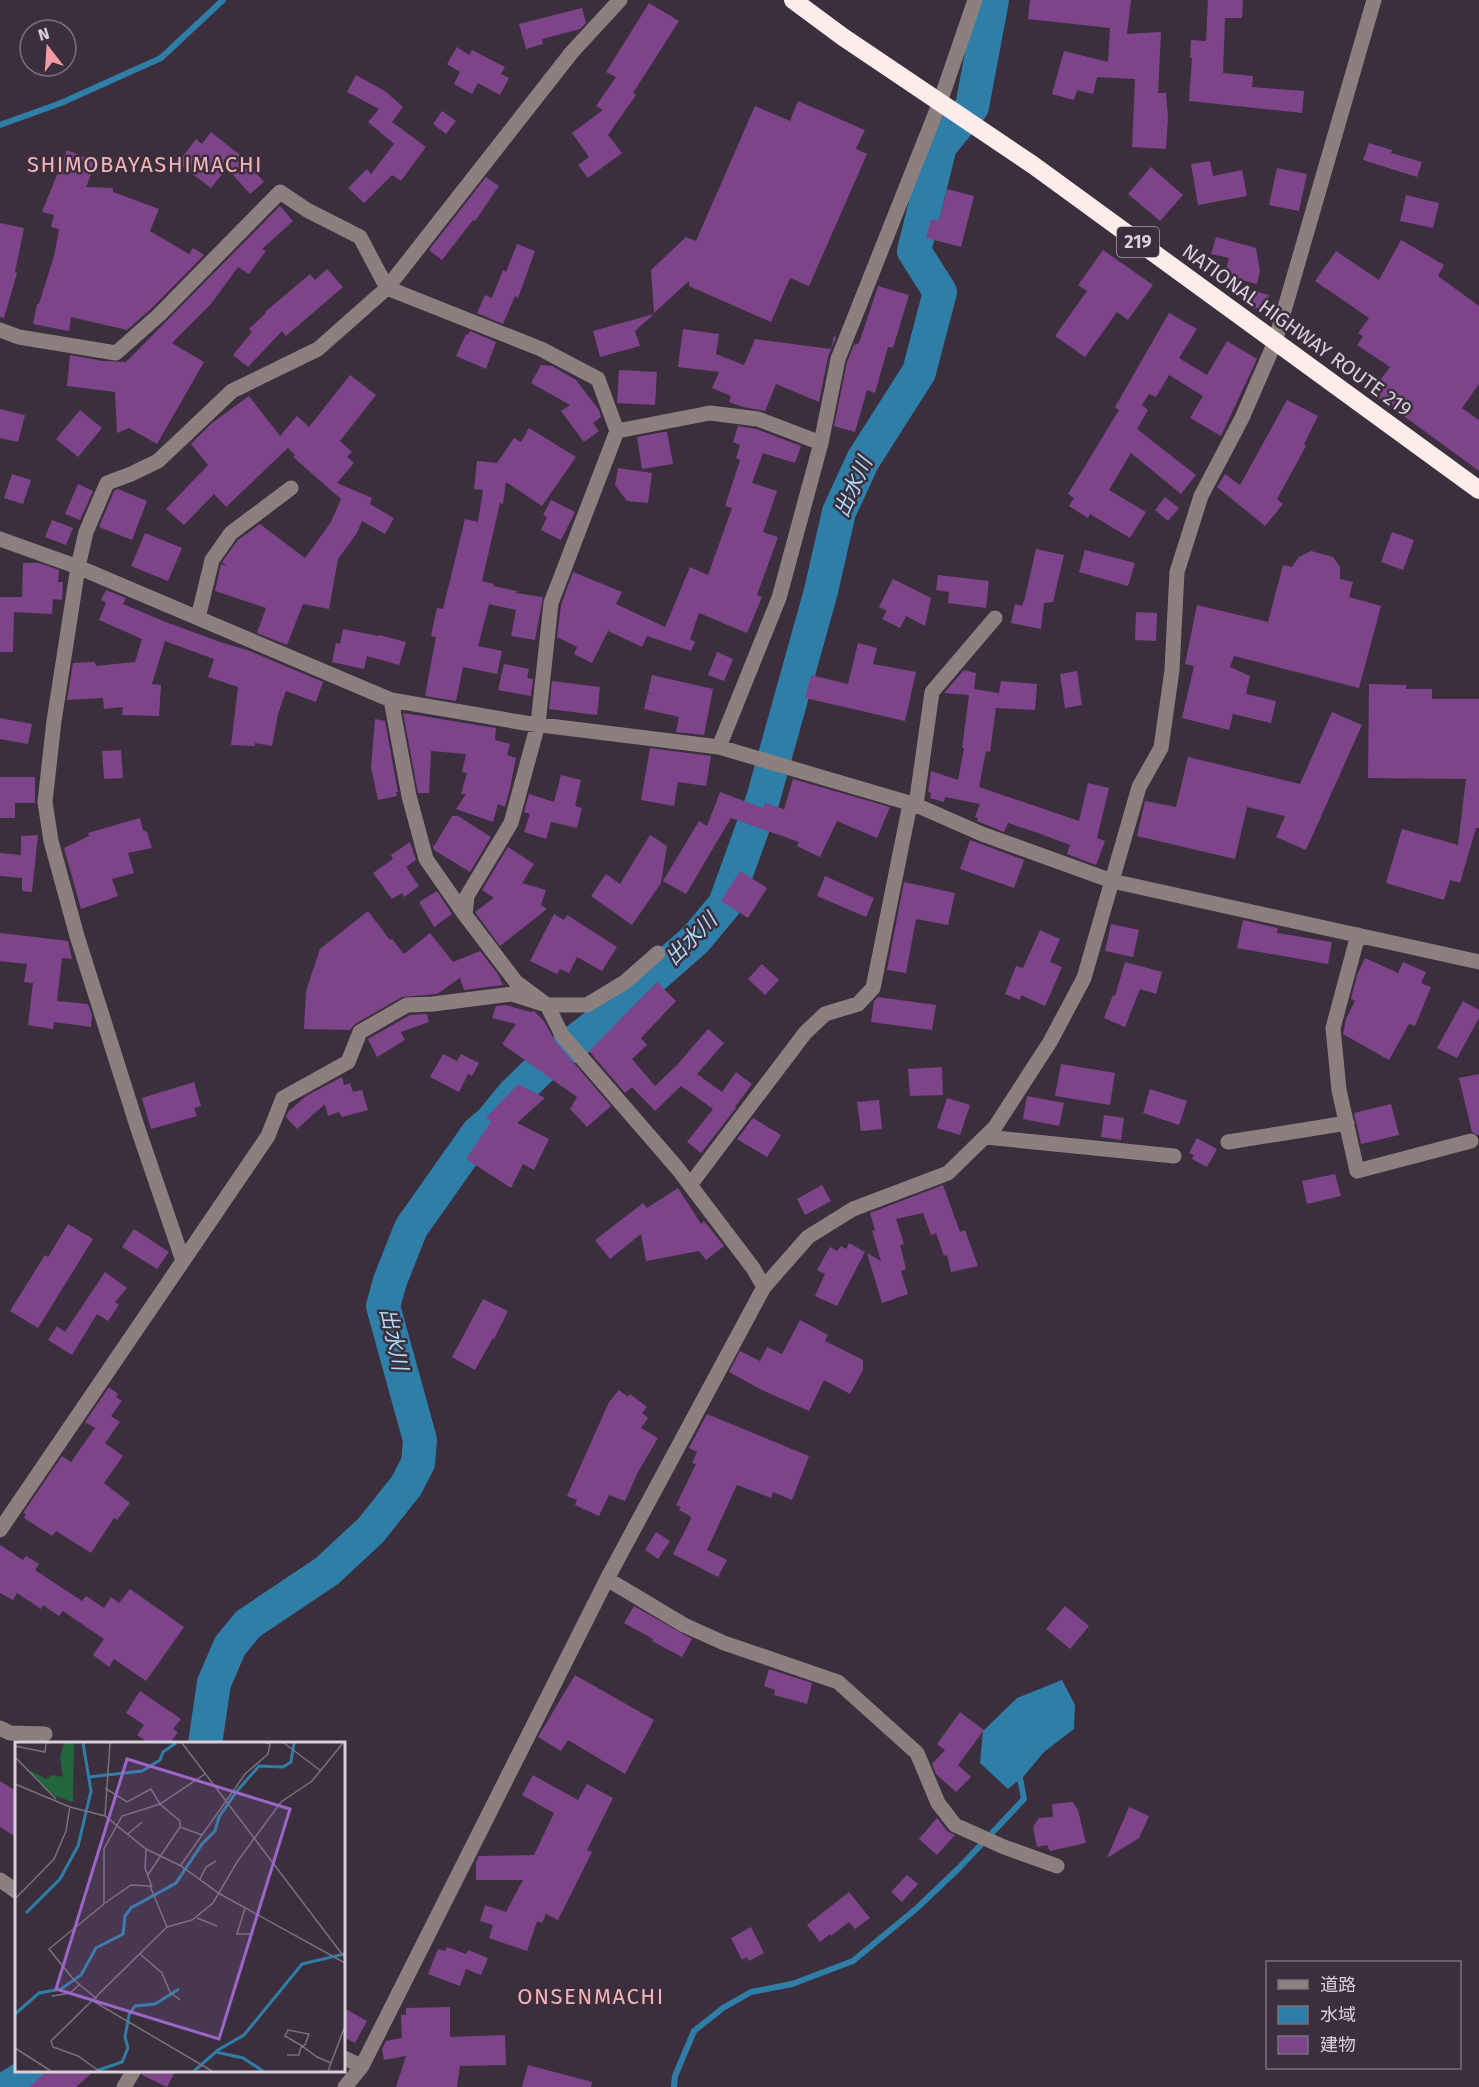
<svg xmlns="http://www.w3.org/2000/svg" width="1479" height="2087" viewBox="0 0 1479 2087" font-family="'Fira Sans','Noto Sans JP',sans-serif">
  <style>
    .water { fill: #2f7ea7 }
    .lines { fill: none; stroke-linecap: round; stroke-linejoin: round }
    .stream { stroke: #2f7ea7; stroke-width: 6 }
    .river { stroke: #2f7ea7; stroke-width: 34 }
    .building { fill: #7d4489 }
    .minor { stroke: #8b807e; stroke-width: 15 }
    .highway { stroke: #fcecea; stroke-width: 18 }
    .labels { text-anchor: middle; stroke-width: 5; stroke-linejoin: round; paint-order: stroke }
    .shield { fill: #3b2f3e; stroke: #aaa0ab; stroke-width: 1.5 }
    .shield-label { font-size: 18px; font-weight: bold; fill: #d9d1da }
    .street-label { font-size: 20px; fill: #d9d1da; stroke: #3b2f3e }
    .water-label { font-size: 21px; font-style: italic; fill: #afdcf8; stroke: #3b2f3e }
    .quarter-label { font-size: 22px; letter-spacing: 1.5px; fill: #f6b2b7; stroke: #3b2f3e }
    .inset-river { fill: none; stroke: #2f7ea7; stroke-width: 3 }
    .inset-road { fill: none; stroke: #7a707c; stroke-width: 1.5 }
    .view { fill: #9c66c8; fill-opacity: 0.15; stroke: #9c66c8; stroke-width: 3 }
    .inset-edge { fill: none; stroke: #d9d1da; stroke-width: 3 }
  </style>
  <rect width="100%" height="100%" fill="#3b2f3e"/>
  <path class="water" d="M1062 1680 1075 1705 1074 1729 1044 1752 1024 1776 1008 1789 980 1763 983 1731 1017 1698Z"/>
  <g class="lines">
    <path class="stream" d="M0 125 61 103 161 58 223 0
      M674 2087 675 2076 694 2031 723 2008 751 1992 792 1984 853 1961 917 1908 959 1868 1024 1799 1019 1773"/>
    <path class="river" d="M205 1744 214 1683 230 1646 248 1624 327 1571 371 1530 406 1486 418 1463 420 1440 383 1306 390 1281 411 1228 478 1133 491 1122 514 1094 541 1068 612 1013 696 939 725 904 763 799 821 591 839 512 863 460 919 372 940 292 914 251 940 146 972 107 992 0
      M9 2087 36 2070"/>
  </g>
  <path class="building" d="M1030 0H1131L1127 34 1161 32 1158 93H1166L1168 117 1166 149 1132 147 1135 79 1097 77 1093 94 1077 90 1074 100 1052 94 1064 51 1108 62 1110 28 1028 19Z
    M1208 0H1243L1242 18H1225L1223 73 1253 76 1252 87 1304 91 1302 113 1189 101 1192 58H1190L1191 40 1206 41Z
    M649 3 679 21 633 93 636 95 608 135 622 153 588 178 578 165 589 157 572 133 603 110 596 106 616 77 606 72Z
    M582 8 586 23 580 29 542 39 543 44 526 49 519 24Z
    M457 47 469 55 472 50 505 67 501 74 509 78 500 95 478 83 472 94 454 84 460 72 447 64Z
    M356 75 385 91 403 107 392 122 426 147 401 181 392 175 364 203 348 188 367 169 371 174 394 144 368 122 379 109 347 92Z
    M798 101 865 130 856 149 867 154 809 286 790 278 771 322 689 286V281L654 313 651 270 686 237 696 241 755 106 790 121Z
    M442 111 456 121 446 134 433 124Z
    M211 132 240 155 264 182 250 194 227 168 211 188 178 163 196 139 202 144Z
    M1369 143 1392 150 1391 153 1422 162 1417 177 1363 160Z
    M67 150 96 162 86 187 113 188V192L159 209 150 231 189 254 193 248 204 255 152 308 127 330 71 317 69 331 33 324 37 304H39L54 256 59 229 51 227 54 215 42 212Z
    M1210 161 1213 176 1242 170 1247 196 1198 205 1191 164Z
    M1151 167 1183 195 1160 221 1128 194Z
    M1277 168 1307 174 1299 211 1269 205Z
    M486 177 499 186 475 221 473 220 442 260 429 250Z
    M947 189 974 196 961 247 926 238 931 219 939 221Z
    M1406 195 1439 203 1433 228 1400 221Z
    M280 206 293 221 262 249 266 251 249 274 238 267 211 304 172 343 204 362 157 444 129 428 117 433 115 392 67 386 70 355 103 361 126 362Z
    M0 223 24 228 15 272 17 273 4 318 0 317Z
    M1216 237 1256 248 1260 271 1257 284 1224 276 1229 258 1211 254Z
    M1401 240 1444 265 1438 276 1479 306V384L1462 408 1479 420V471L1371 392 1390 367 1357 345 1363 336 1358 333 1369 318 1315 281 1336 251 1379 280Z
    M517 244 535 251 518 298 515 296 503 324 477 313 485 295 492 298 503 270 506 272Z
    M1103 250 1153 285 1128 320 1117 312 1085 357 1055 336 1087 291 1078 285Z
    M327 269 343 287 286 336 282 331 248 367 233 355 252 332 249 329 266 313 265 312 310 274 315 280Z
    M878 286 909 295 893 348 888 347 875 393 867 390 855 432 834 426 847 362 854 345 859 343Z
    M1254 291 1269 295 1266 310 1251 307Z
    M1169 313 1197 329 1179 358 1207 375 1227 341 1257 359 1221 436 1190 418 1203 396 1169 375 1156 397 1149 394 1142 405 1148 410 1137 429 1196 475 1181 494 1131 453 1109 490 1146 512 1130 538 1090 514 1088 518 1069 506 1074 498 1068 494 1119 410 1115 407Z
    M654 314 635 331 640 346 600 357 593 331Z
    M683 329 719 334 716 354 744 365 755 339 831 349 834 336 836 337 828 357 819 402 776 384 765 411 743 407 729 402 731 396 712 388 719 372 678 367Z
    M470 331 496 342 486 369 456 356 466 334 468 335Z
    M541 365 552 366 576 380 599 410 601 417 593 423 599 431 584 442 561 411 570 405 531 383Z
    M619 370 657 372 655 405 617 403Z
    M350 375 376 395 340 441 352 452 347 457 354 463 337 483 372 498 370 504 394 518 385 534 362 521 357 533 338 559 329 609 303 604 287 645 257 633 266 608 215 591 221 564 227 566 222 562 238 540 260 524 305 558 331 522 341 499 293 457 295 455 288 448 226 507 214 494 184 525 166 509 208 465 191 444 212 423 249 396 280 436 297 416 309 427Z
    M1287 400 1318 416 1304 444 1306 446 1277 499 1283 504 1265 526 1217 487 1225 474 1240 485Z
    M0 409 25 415 18 442 0 438Z
    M80 410 102 428 78 457 56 439Z
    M738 426 756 429 801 446 795 463 763 453 752 483 777 491 763 532 778 537 757 595 762 597 747 633 699 613 690 639 695 642 691 651 647 636 642 647 608 631 592 663 574 654 577 647 557 637 561 605 573 572 622 592 616 604 665 627 690 567 708 575 732 508 725 506 740 460 736 458 740 445 733 442Z
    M529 428 576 457 542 506 506 482 503 504 500 503 482 581 494 584 493 586 517 591 516 593 543 597 535 640 511 636 516 610 489 604 478 646 502 651 497 674 463 667 456 701 425 696 436 637 431 636 437 608 443 609 465 519 478 522 483 490 474 489 477 461 497 463 514 438 521 442Z
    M663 432H667L673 464 642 469 637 437Z
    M618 468 652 473 648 503 627 501 615 485Z
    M12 474 31 480 23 504 4 498Z
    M78 484 93 491 80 520 65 514Z
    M118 489 147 501 132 540 99 527 114 491Z
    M1165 497 1179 508 1168 521 1155 510Z
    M551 500 575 512 561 540 541 530 547 517 543 515Z
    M52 520 73 528 66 545 45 537Z
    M1392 532 1414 540 1403 570 1381 562Z
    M145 533 182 548 168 581 131 566Z
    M1036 549 1064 555 1053 602 1044 603 1041 629 1011 623 1015 604 1022 606 1025 598Z
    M1085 550 1135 563 1128 586 1079 572Z
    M1311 551 1333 557 1340 567V579L1353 582 1349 597 1381 606 1359 688 1234 656 1230 667 1250 676 1246 694 1276 701 1271 723 1233 714 1229 730 1182 718 1194 666 1185 664 1197 605 1268 622 1283 565 1292 567 1299 557Z
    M23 563H39L59 570 58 582H63L62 600 53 599 52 614 14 612 13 652H0V597H22Z
    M938 575 989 581 986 608 948 603 949 592 936 590Z
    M893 579 931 598 925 626 906 616 900 628 882 619 887 611 879 607Z
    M106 590 126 598 123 604 163 621 220 642 250 651 323 682 316 702 286 691 278 714 272 746 255 743V746L231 745 238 687 208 677 214 659 165 641 152 684 161 685 159 716 122 715 123 707 104 709 103 698 67 700 73 663 95 662 96 666 135 662 142 639 99 620 106 603 101 600Z
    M1136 612 1157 613 1156 641 1135 640Z
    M343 629 378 636 379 635 406 642 399 665 367 656 364 669 332 662 336 643 340 644Z
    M858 643 877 648 873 664 916 672 905 721 805 698 811 675 848 684Z
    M717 652 733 659 724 681 708 675Z
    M504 664 529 669 527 678 533 679 531 696 498 690Z
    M964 670 976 673 974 689 999 693 1001 681 1037 684 1035 710 996 708 990 752 986 751 979 787 1079 821 1088 783 1109 788 1097 838 1105 841 1096 865 1067 854 1070 845 1038 833 1008 823 1004 832 977 821 978 818 975 817 980 804 945 797 944 802 930 798 931 793 928 792 931 771 958 780 964 748H962L969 695 944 693Z
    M1077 671 1082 705 1065 708 1060 674Z
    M652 675 713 689 704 735 676 732 679 717 644 709 648 693 652 694 648 692Z
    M552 681 600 687 597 715 549 709Z
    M1369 684 1406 685V689H1432V699H1479V828H1476L1460 883 1450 880 1444 900 1386 883 1402 829 1458 845 1466 779 1368 778Z
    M1332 712 1362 725 1306 850 1276 837 1285 816 1247 807 1235 859 1137 836 1145 801 1176 807 1188 757 1300 784Z
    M403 713 496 728 495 740 510 744 507 755 516 758 510 788 505 807 498 804 493 822 456 809 466 794H461L467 773 462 772 466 754 431 751 429 793H418Z
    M0 718 32 724 28 744 0 739Z
    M375 719 385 721 398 792H396L397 796 378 800 371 767Z
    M650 748 711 756 706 786 678 782 674 806 641 800Z
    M121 750 123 778 104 779 102 751Z
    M561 775 581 780 575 806 582 808 577 828 551 822 546 839 524 832 530 814 524 812 529 794 554 802Z
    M0 777H35V803H15V818H0Z
    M793 779 890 807 877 838 837 821 820 857 797 846 799 842 731 818 686 894 663 881 699 821 707 826 720 792 763 808 765 803 784 809Z
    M452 816H458L491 837 470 872 434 850 432 843 434 846Z
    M140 818 143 830 147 832 152 848 128 853 134 873 112 879 118 896 81 909 64 848 89 836 88 833Z
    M38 835 32 892 22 891V878L0 876V853L21 855V836Z
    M650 835 667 846 661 883 632 925 591 896 606 874 620 884Z
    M970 840 1024 860 1014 888 960 869Z
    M410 842 416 860 406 867 419 886 404 897 402 893 392 899 373 873 393 859 391 855Z
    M508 847 534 864 522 883 546 890 541 905 547 909 500 946 475 912 494 898 482 890Z
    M740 871 767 888 748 918 721 901Z
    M825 876 874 898 866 917 817 896Z
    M904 882 955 893 948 925 916 919 906 973 887 970Z
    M437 891 452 914 434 927 419 902Z
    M368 911 390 940 392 939 404 954 430 933 453 962 480 951 498 974 503 985 464 990 460 978 437 994 402 997 355 1024 350 1030 304 1029 306 991 320 949Z
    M554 914 564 920 567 915 617 947 602 971 577 957 569 973 560 969 557 974 530 961Z
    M1243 920 1278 928 1277 933 1332 942 1328 964 1237 948Z
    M1111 924 1139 930 1133 957 1105 951Z
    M1040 930 1060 939 1050 962 1062 967 1045 1006 1021 995 1020 1000 1005 994 1016 966 1023 968Z
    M0 933 68 941 72 959 62 958 57 1001 88 1004 92 1015 91 1027 54 1022 53 1029 28 1025 33 983 24 982 27 964 0 961Z
    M1365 958 1398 973 1403 962 1426 972 1421 983 1431 987 1415 1026 1409 1024 1389 1060 1343 1034 1346 1019 1355 1001 1351 999 1357 975Z
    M1125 962 1162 972 1156 994 1140 989 1125 1027 1104 1018 1113 995 1115 996Z
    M762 964 779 980 765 995 748 979Z
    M657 982 676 1001 641 1038 647 1045 632 1059 655 1086 677 1065 708 1029 724 1043 697 1074 722 1092 736 1072 752 1084 735 1107 736 1108 701 1153 687 1142 713 1109 681 1086 655 1111 632 1087 625 1093 589 1051Z
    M878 997 936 1005 932 1030 871 1022 874 1001Z
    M1463 1001 1479 1010V1018L1457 1058 1437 1048Z
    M505 1005 531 1012 534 1011 544 1021 555 1041 611 1106 587 1127 570 1109 577 1097 502 1044 516 1024 492 1018 496 1006Z
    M427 1014 429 1022 401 1032 405 1040 377 1057 368 1039 410 1015Z
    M443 1054 457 1061 461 1054 479 1063 472 1076 468 1074 459 1092 430 1077Z
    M1061 1064 1115 1073 1110 1105 1055 1096Z
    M942 1067 943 1095 910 1096 908 1069Z
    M1479 1074V1136L1472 1132 1459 1078Z
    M342 1077 344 1085 350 1083 353 1092 362 1090 368 1110 342 1117 339 1112 328 1116 325 1104 297 1129 286 1117 288 1112 306 1096Z
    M194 1082 201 1106 194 1108 197 1116 151 1129 142 1098Z
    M518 1084 545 1098 517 1123 549 1139 534 1170 523 1164 511 1188 466 1159 491 1122 486 1118Z
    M1150 1089 1187 1101 1179 1125 1143 1113Z
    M1027 1096 1064 1103 1059 1126 1023 1119Z
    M947 1098 970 1105 960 1135 937 1128Z
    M879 1100 882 1129 861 1131 857 1102Z
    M1391 1104 1399 1135 1361 1144 1354 1113Z
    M1104 1115 1124 1118 1121 1140 1101 1137Z
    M753 1118 781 1135 767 1157 737 1139Z
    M1197 1138 1217 1149 1207 1167 1192 1159 1194 1155 1189 1153Z
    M1335 1174 1341 1196 1307 1204 1302 1181Z
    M822 1185 831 1201 805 1215 797 1199Z
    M943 1185 960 1232 965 1230 978 1266 951 1272 947 1255 944 1256 936 1233 931 1235 923 1213 896 1219 904 1244 900 1245 906 1269 901 1271 908 1294 882 1303 867 1253 881 1261 872 1231 875 1230 870 1213Z
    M678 1188 701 1224 704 1221 724 1246 706 1260 699 1251 646 1261 641 1234 610 1259 595 1240 643 1203 647 1208Z
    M68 1224 93 1239 38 1328 10 1311 45 1255 48 1257Z
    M134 1229 169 1252 157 1269 122 1247Z
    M849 1243 865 1252 837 1306 815 1296 825 1274 817 1270 830 1247 837 1251 841 1246 846 1249Z
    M105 1272 127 1288 115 1302 119 1305 108 1321 97 1314 72 1355 48 1340 57 1326 65 1332Z
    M483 1299 508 1311 494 1339 493 1338 475 1370 452 1357Z
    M800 1320 828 1335 825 1341 863 1360V1370L850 1394 824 1380 809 1411 760 1389 729 1372 740 1351 760 1361 767 1347 782 1354Z
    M109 1387 118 1394 116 1397 122 1401 111 1416 120 1422 105 1443 123 1456 104 1483 130 1503 117 1520 114 1518 91 1553 56 1531 52 1536 24 1518 26 1514 23 1513 62 1456 71 1462 95 1428 85 1422Z
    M619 1390 628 1397 630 1394 647 1407 642 1413 648 1418 641 1428 658 1438 638 1472 625 1501 609 1495 599 1516 575 1505 577 1500 567 1496 609 1402Z
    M707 1414 809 1456 792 1500 773 1492 771 1498 737 1485 707 1550 727 1560 718 1577 673 1554 691 1519 690 1516 679 1510 681 1507 676 1505 696 1464 692 1463 697 1452 689 1448Z
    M656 1532 670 1541 658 1559 645 1550Z
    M0 1545 23 1560 26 1556 39 1564 35 1570 82 1601 86 1596 104 1608 111 1597 119 1603 130 1589 184 1627 146 1681 114 1659 109 1667 93 1655 104 1639 63 1611 59 1616 43 1605 41 1609 17 1593 13 1600 0 1593Z
    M634 1606 692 1639 682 1657 652 1641 653 1639 624 1623Z
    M1065 1606 1089 1626 1070 1649 1046 1629Z
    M769 1669 812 1683 807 1704 774 1695 775 1690 764 1686Z
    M575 1675 654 1720 625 1774 568 1740 561 1751 538 1737Z
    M140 1691 181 1719 173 1729 178 1732 170 1743H149L137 1735 144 1725 126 1713Z
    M960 1712 984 1730 958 1765 971 1777 956 1792 936 1774 932 1764 945 1750 937 1744Z
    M533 1775 578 1800 587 1784 613 1798 587 1850 592 1852 558 1920 546 1914 542 1923 537 1921 527 1951 489 1938 493 1925 480 1921 485 1905 506 1912 523 1880H476V1862L479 1856 534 1855 554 1813 522 1795Z
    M0 1781 16 1791V1837L0 1827Z
    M1073 1802 1078 1810 1086 1843 1050 1851 1047 1845 1037 1847 1033 1827 1039 1818 1053 1817 1052 1804Z
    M1129 1807 1149 1816 1139 1838 1107 1858Z
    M937 1818 947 1831 955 1835 937 1855 919 1839Z
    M907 1875 918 1884 902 1902 891 1892Z
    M849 1892 870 1918 855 1929 849 1922 831 1936 830 1934 820 1942 807 1925Z
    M751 1927 764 1953 749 1961 747 1957 742 1960 731 1938Z
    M447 1947 466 1954 468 1950 488 1958 481 1975 466 1969 460 1986 428 1974 438 1949 445 1951Z
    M450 2007V2037L505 2035 506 2065 460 2066 457 2087H396L406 2056 384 2060 382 2049 386 2041 402 2038 401 2015H406V2008Z
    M344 2008 367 2021 355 2043 344 2037Z
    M528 2065 592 2082 591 2087H522Z
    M48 2070H95L76 2087H29Z
    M144 2070H176L167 2087 142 2075Z"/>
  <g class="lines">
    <path class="minor" d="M0 330 19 337 116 353 159 315 280 192 307 210 360 237 387 288 541 349 598 379 617 431 710 413 758 419 821 443
      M0 539 78 567 391 700 525 723 719 747 916 805 982 834 1112 881 1479 962
      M198 618 212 560 231 533 291 488
      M391 700 409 796 426 859 465 915 516 982 547 1005H587L625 982 658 953
      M719 747 779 598 821 443 838 359 940 102 975 0
      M916 805 932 692 995 618
      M465 915 467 896 511 823 538 724 551 603 617 431
      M1358 935 1333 1028 1339 1090 1357 1171 1471 1141
      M985 1137 1174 1156
      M1228 1142 1347 1123
      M690 1185 805 1033 825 1014 858 1004 873 988 910 804
      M183 1261 268 1136 283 1098 348 1062 360 1032 407 1005 433 1004 512 994 547 1005 562 1035 678 1169 753 1268 764 1287
      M0 1530 183 1261 137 1126 77 936 51 841 45 802 54 721 78 567 86 532 107 483 131 474 158 461 232 391 318 349 387 288 572 52 620 0
      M607 1579 684 1625 724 1643 838 1682 917 1753 938 1803 955 1825 1004 1847 1057 1866
      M0 1728 10 1733 45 1734
      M0 1880 16 1891
      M344 2058 362 2066
      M124 2087 134 2070
      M345 2087 362 2066 607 1579 764 1287 808 1237 853 1209 948 1173 995 1127 1050 1042 1084 978 1139 787 1161 748 1172 670 1177 572 1201 496 1242 418 1275 342 1374 0"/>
    <path class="highway" d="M793 0 843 37 1033 165 1479 490"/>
  </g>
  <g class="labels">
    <rect class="shield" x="1117" y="227" width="42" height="30" rx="4.5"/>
    <g class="shield-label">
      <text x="1138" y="248">219</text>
    </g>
    <g class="street-label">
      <text transform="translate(1297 330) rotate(36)" y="7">NATIONAL HIGHWAY ROUTE 219</text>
    </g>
    <g class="water-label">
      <text transform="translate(853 487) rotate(-66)" y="7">出水川</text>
      <text transform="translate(691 939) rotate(-45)" y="7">出水川</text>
      <text transform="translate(394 1339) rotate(78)" y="7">出水川</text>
    </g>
    <g class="quarter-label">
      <text x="145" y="172">SHIMOBAYASHIMACHI</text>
      <text x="591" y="2004">ONSENMACHI</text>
    </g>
  </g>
  <g transform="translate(15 1742)">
    <rect width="330" height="330" fill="#3b2f3e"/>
    <path d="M49 1H59L58 60 40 54 9 25 31 37 37 33 48 35 45 15Z" fill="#22663d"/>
    <path class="inset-river" d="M74 35 127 29 145 18 148 10 161 1M222 49 244 24 268 25 276 20 279 1M11 171 45 137 63 104 76 49 68 1M0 272 24 251 46 247 66 233 81 206 108 192 110 174 116 166 161 141 187 102 200 89 204 75 222 49M201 310 228 316 248 329M81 329 107 320 113 306 110 295 114 273 120 264 140 262 164 247M179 329 203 308 229 293 287 222 329 212"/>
    <path class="inset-road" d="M167 1 330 216M269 1 306 29M0 4 30 10 31 1M0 15 41 57M0 42 55 65 90 74 131 107 166 124 205 152 330 221M90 46 112 60 136 47 145 62 165 79V85L187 93M90 74 95 1M113 92 127 80M131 108 130 126 137 145M166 123 230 32 253 12 255 2 251 1M132 134 165 85M185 137 191 125 201 119M0 157 39 117 51 89 55 64M90 161 116 143 135 144 152 185M230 166 222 192H235M182 176 202 184M125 212 147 231 155 250 165 258M37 254 55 251 64 243M82 257 59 238 34 207 89 162V107L107 74 145 62 190 32M78 259 197 329M0 306 36 329M272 313H284L285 308 287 304 290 303 294 292 273 288 270 294 287 304 302 315 316 321M84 329 63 314 38 305 36 299 152 185 177 178 198 161 222 120 266 60 297 39 328 1M313 329 330 284"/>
    <path class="view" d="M112 17 275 67 204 297 41 247Z"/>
    <rect width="330" height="330" class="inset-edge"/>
  </g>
  <rect x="1266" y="1961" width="195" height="108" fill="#3b2f3e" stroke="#7a707c" stroke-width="1.5"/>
  <rect x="1278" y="1980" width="30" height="9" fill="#8b807e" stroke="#7a707c" stroke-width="1.5"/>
  <text x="1320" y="1991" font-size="18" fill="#d9d1da">道路</text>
  <rect x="1278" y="2006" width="30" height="18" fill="#2f7ea7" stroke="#7a707c" stroke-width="1.5"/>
  <text x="1320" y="2021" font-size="18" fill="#d9d1da">水域</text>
  <rect x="1278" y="2036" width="30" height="18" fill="#7d4489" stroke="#7a707c" stroke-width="1.5"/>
  <text x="1320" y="2051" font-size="18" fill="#d9d1da">建物</text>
  <g transform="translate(48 48) rotate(343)"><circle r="28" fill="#3b2f3e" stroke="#7a707c" stroke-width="1.5"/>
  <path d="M0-4.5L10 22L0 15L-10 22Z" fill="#f49aa2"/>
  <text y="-9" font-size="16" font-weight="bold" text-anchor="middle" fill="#d9d1da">N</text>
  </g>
</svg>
